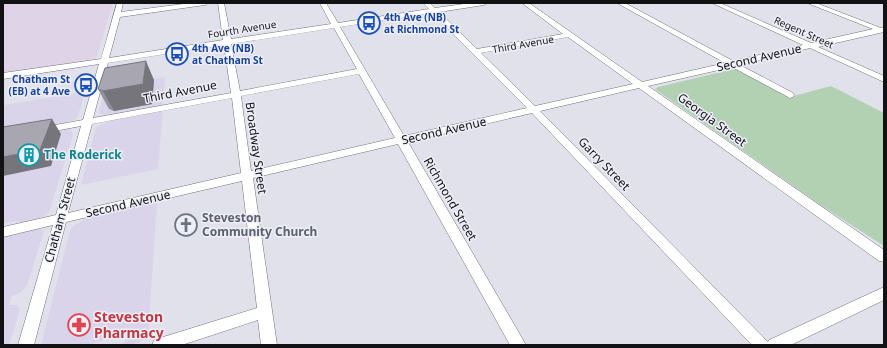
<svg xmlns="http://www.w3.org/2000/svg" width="887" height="348" viewBox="0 0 887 348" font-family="'Noto Sans',sans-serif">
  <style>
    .commercial { fill: #dad4ea }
    .industrial { fill: #ded3e7 }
    .green { fill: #b2d1b2 }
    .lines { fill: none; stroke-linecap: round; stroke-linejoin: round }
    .minor-casing { stroke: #717079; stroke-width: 1 }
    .minor { fill: #fff; fill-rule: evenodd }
    .wall { fill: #909098 }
    .shaded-wall { fill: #76757c }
    .building { fill: #a8a7b1; stroke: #76757c }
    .labels { text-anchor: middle; stroke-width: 3; stroke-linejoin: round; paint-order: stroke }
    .far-transit-label { font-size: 10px; font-weight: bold; fill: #164399; stroke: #eeeef8; text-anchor: start }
    .far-street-label { font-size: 10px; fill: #121215; stroke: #eeeef8 }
    .street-label { font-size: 12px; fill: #121215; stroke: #eeeef8 }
    .culture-label { font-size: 12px; font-weight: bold; fill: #0d838f; stroke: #eeeef8; text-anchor: start }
    .worship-label { font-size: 12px; font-weight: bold; fill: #5b616d; stroke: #eeeef8; text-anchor: start }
    .near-health-label { font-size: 14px; font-weight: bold; fill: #be3a42; stroke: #eeeef8; text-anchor: start }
  </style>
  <rect width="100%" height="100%" fill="#e1e1eb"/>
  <path class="commercial" d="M165 77 163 105 111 115 100 114 99 112 105 87Z
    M85 92 78 116 74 120 61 124H51L3 133V105Z
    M163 111 158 169 81 185 96 127 112 120Z
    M63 129 71 130 73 135 49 212 38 220 25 224 16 221 3 224V142Z
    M157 202 148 337 143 339 140 342 133 345H122L130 335 125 334 89 345H41L70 231 73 226 87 218Z
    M36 228 44 231 27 286 20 293 12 296 9 305H16L20 309 9 345H3V235Z"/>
  <path class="industrial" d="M3 3H113L97 56 94 59 3 74Z"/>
  <path class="green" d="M738 68 790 97 831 86 884 113V246L819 204 655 89 658 87Z"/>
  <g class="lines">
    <g class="minor-casing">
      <path id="minor" d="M117 3H123L121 12 191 3H208L205 5 120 17 109 58 223 40 218 3H224L231 39 331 24 320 3H326L338 23 429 9 423 3H430L435 8 471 3H487L484 5 439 12 477 49 563 34 522 3H529L642 82 725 63 617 3H625L733 61 803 45 712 3H720L811 43 873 29 807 3H816L881 28 884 27V32L818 47 884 76V82L810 48 740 65 793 93 794 95 793 97 790 98 732 67 648 86 884 250V262L879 261 639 88 540 111 768 342 769 340 884 287V300L791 345H752L532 113 408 142 526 345H510L398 144 253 178 277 345H261L258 320 182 345H152L154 340 160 338 257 308 242 181 66 222 34 345H18L53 225 3 237V227L56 215 81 126 44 133 39 130 44 127 83 120 99 64 3 79V73L101 59ZM432 13 527 108 404 136 340 27ZM334 28 357 69 240 91 231 44ZM568 37 633 84 535 106 481 53ZM224 45 231 93 93 118 108 63ZM359 74 395 138 251 171 241 96ZM232 98 241 173 68 213 92 124Z"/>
    </g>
    <use href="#minor" class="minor"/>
  </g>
  <path class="wall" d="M154 80 152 104 114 111 109 109 98 89Z"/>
  <path class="shaded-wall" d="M146 61 154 80 152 104 114 111 103 91Z
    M52 119 61 134 51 166 3 176V157Z"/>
  <path class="building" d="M146 61 143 84 103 91 98 89 105 68Z
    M52 119 40 150 3 157V127Z"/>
  <defs>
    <g id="bus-ring" transform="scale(1.15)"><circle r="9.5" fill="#eeeef8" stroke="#1a4fb4" stroke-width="1.5"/><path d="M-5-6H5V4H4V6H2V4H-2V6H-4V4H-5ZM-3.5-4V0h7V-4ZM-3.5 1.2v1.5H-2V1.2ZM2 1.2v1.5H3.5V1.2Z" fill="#1a4fb4"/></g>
    <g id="building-ring" transform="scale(1.15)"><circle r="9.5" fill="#eeeef8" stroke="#0f9aa8" stroke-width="1.5"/><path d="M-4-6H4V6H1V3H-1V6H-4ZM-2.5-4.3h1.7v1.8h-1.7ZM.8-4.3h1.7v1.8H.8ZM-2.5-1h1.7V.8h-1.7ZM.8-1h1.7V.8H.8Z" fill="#0f9aa8"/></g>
    <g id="church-ring" transform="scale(1.15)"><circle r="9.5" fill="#eeeef8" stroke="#6b7280" stroke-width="1.5"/><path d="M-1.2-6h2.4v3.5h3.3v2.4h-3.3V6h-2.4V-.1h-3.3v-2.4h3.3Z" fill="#6b7280"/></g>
    <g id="pharmacy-ring" transform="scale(1.15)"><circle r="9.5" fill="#eeeef8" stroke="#e0444e" stroke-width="1.5"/><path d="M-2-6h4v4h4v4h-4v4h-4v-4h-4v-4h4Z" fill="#e0444e"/></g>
  </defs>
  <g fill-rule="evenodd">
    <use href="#bus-ring" x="369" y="23"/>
    <use href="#bus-ring" x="177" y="54"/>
    <use href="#bus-ring" x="86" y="85"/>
    <use href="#building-ring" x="29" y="155"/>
    <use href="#church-ring" x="186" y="225"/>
    <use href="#pharmacy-ring" x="79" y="325"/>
  </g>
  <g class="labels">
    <g class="far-transit-label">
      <text x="384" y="21">4th Ave (NB)<tspan x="384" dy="12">at Richmond St</tspan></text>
      <text x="192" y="52">4th Ave (NB)<tspan x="192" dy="12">at Chatham St</tspan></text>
      <text x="70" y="83" text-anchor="end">Chatham St<tspan x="70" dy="12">(EB) at 4 Ave</tspan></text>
    </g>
    <g class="far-street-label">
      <text transform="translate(242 29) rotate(-9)" y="4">Fourth Avenue</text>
      <text transform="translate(804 32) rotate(24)" y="4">Regent Street</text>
      <text transform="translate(523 44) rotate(-10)" y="4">Third Avenue</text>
    </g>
    <g class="street-label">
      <text transform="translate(759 58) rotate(-13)" y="4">Second Avenue</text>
      <text transform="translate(180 92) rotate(-11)" y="4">Third Avenue</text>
      <text transform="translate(712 120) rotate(36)" y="4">Georgia Street</text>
      <text transform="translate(444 131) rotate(-13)" y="4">Second Avenue</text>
      <text transform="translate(256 148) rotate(82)" y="4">Broadway Street</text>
      <text transform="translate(604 164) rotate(46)" y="4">Garry Street</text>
      <text transform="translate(450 199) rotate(60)" y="4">Richmond Street</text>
      <text transform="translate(128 204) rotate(-13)" y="4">Second Avenue</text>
      <text transform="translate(60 220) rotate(-75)" y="4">Chatham Street</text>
    </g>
    <g class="culture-label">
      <text x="44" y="159">The Roderick</text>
    </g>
    <g class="worship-label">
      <text x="202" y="222">Steveston<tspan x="202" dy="14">Community Church</tspan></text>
    </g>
    <g class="near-health-label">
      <text x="94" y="322">Steveston<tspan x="94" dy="16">Pharmacy</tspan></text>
    </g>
  </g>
  <rect width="887" height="348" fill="none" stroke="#121215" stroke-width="8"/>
</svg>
